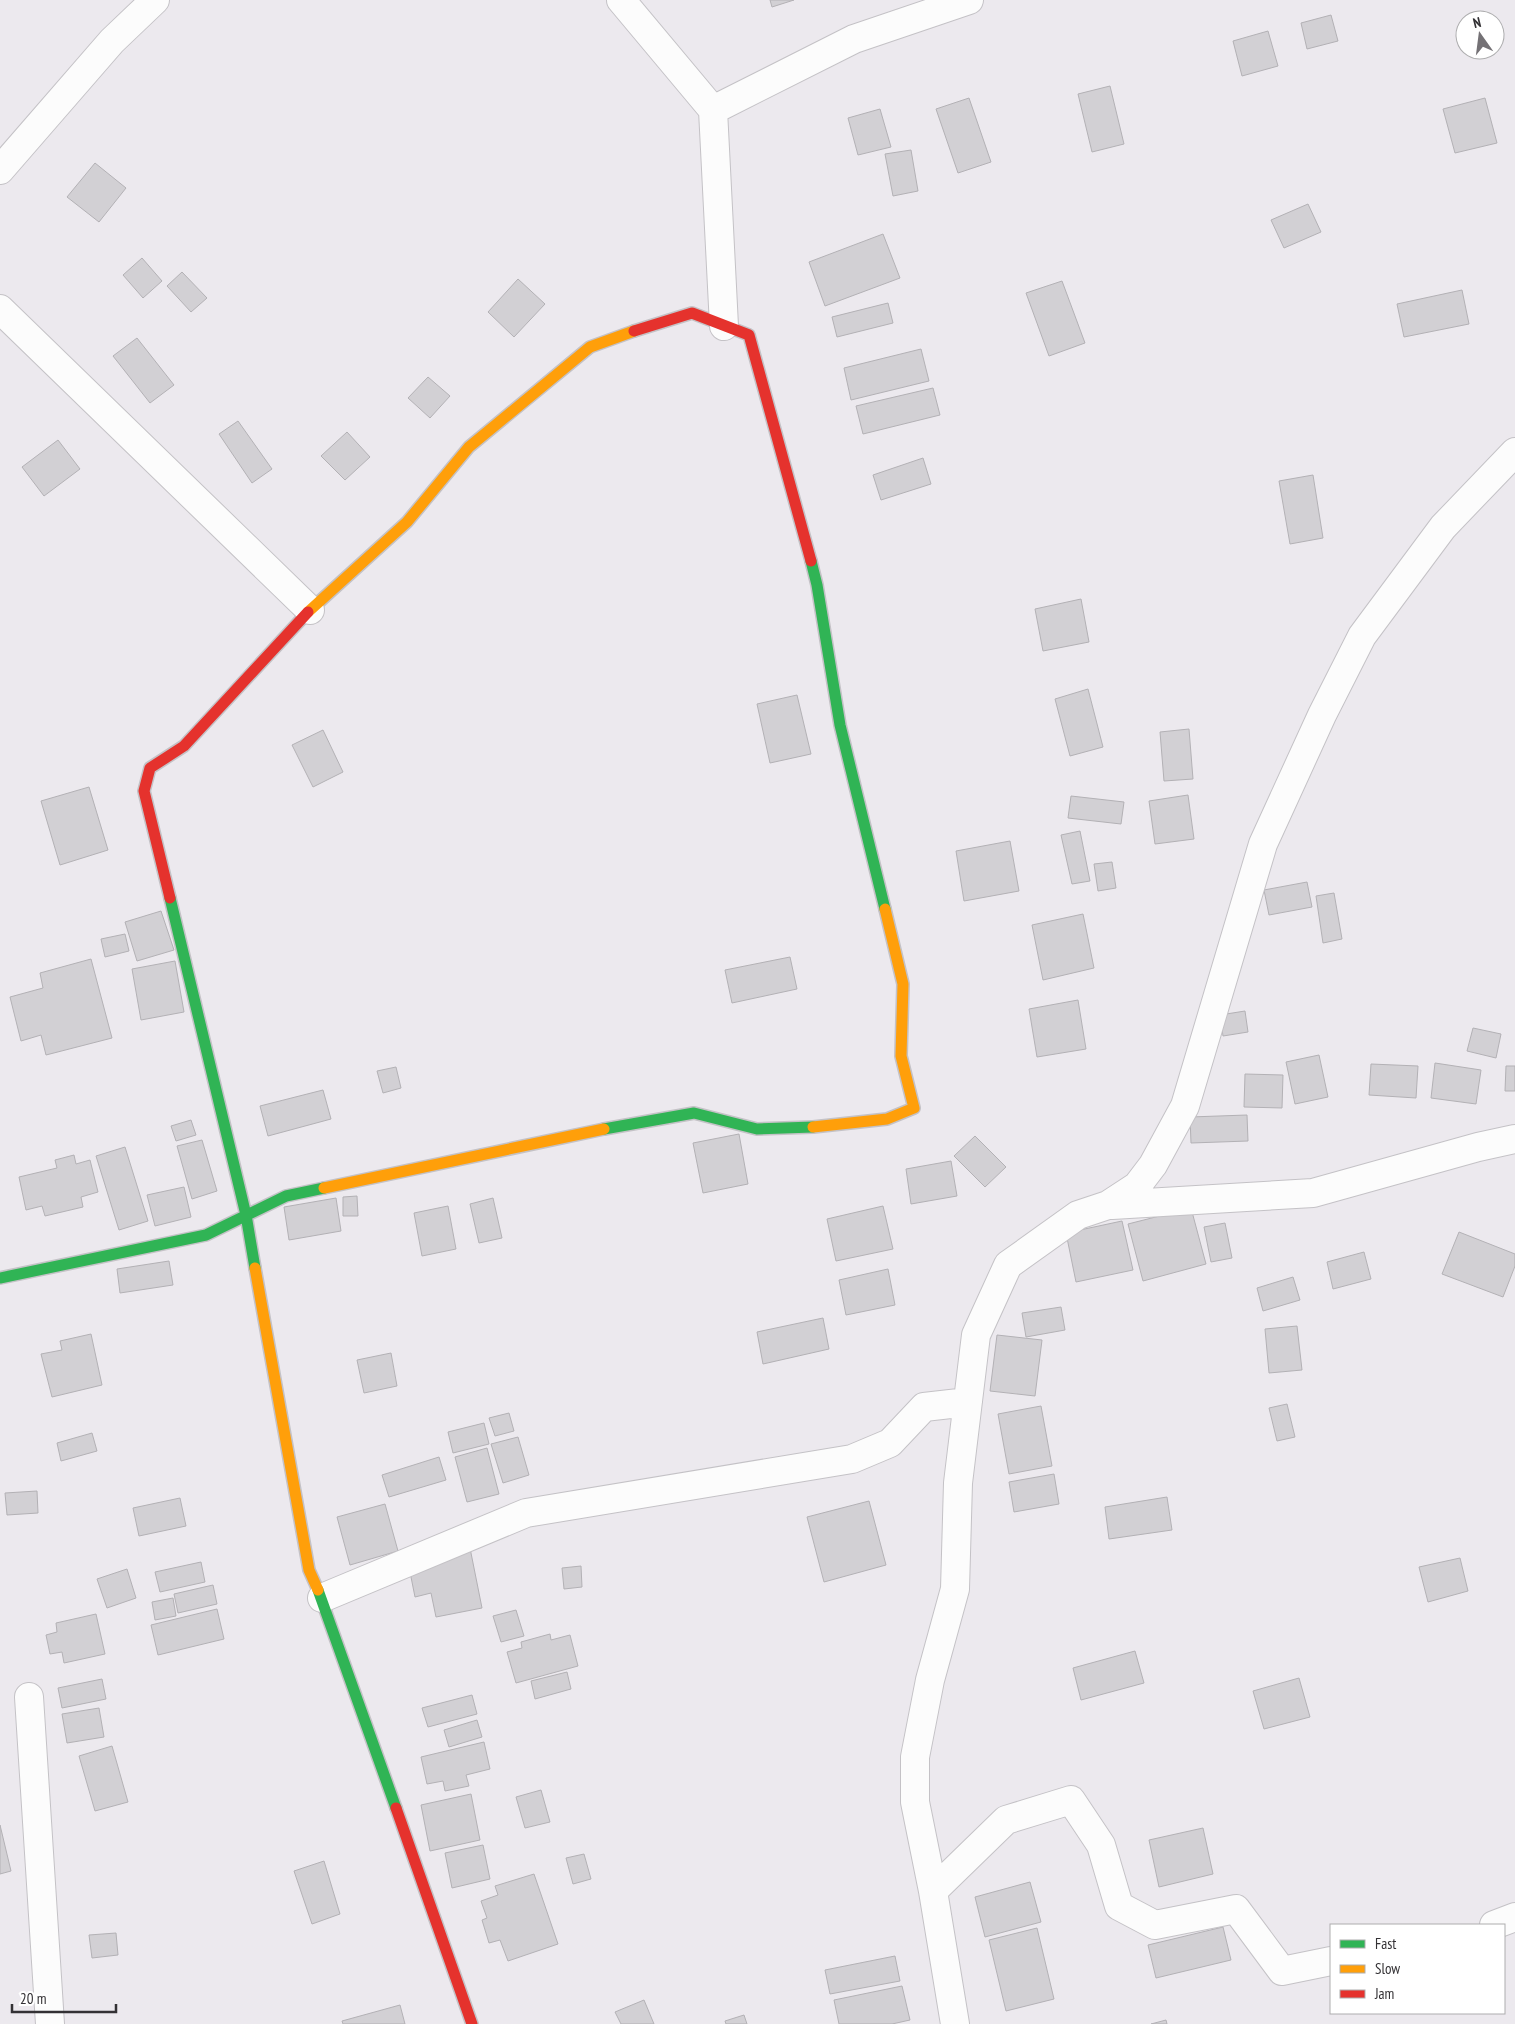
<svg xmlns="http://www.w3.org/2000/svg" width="1515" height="2024" viewBox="0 0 1515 2024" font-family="'PT Sans Narrow',sans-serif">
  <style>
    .building { fill: #d2d0d4; stroke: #b3b1b5 }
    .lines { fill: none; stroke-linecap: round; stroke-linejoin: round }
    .street-casing { stroke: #c4c2c6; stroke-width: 30 }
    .fast-casing { stroke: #c4c2c6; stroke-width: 14 }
    .slow-casing { stroke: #c4c2c6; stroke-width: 14 }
    .jam-casing { stroke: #c4c2c6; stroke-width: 14 }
    .street { stroke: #fcfcfc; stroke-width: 28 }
    .fast { stroke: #30b455; stroke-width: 11 }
    .slow { stroke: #ff9f0a; stroke-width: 11 }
    .jam { stroke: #e5322d; stroke-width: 11 }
  </style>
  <rect width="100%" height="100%" fill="#ece9ee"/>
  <path class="building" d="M770 0H794L772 7Z
    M1331 15 1338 41 1307 49 1301 23Z
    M1268 31 1278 66 1242 76 1233 41Z
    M1110 86 1124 144 1092 152 1078 94Z
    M969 98 991 162 958 173 936 109Z
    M1485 98 1497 143 1455 153 1443 109Z
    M880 109 891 147 858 155 848 118Z
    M911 150 918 191 893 196 885 154Z
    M95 163 126 188 99 222 67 197Z
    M1308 204 1321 232 1284 248 1271 220Z
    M883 234 900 278 825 306 809 262Z
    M142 258 162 281 143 298 123 275Z
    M182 272 207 298 191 312 167 286Z
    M518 279 545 304 514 337 488 312Z
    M1062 281 1085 343 1049 356 1026 293Z
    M1462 290 1469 324 1404 337 1397 304Z
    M888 303 893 323 837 337 832 317Z
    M137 338 174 385 150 403 113 356Z
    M921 349 929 381 851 400 844 368Z
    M428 377 450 396 430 418 408 398Z
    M933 388 940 415 863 434 856 406Z
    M238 421 272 469 252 483 219 434Z
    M347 432 370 457 345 480 321 456Z
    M58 440 80 469 44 496 22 467Z
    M923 458 931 484 881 500 873 475Z
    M1313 475 1323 538 1290 544 1279 481Z
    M1081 599 1089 642 1043 651 1035 609Z
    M1088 689 1103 747 1070 756 1055 699Z
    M797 695 811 754 770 763 757 704Z
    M1189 729 1193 779 1164 781 1160 732Z
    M323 730 343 772 313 787 292 745Z
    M89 787 108 850 60 865 41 801Z
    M1188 795 1194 839 1155 844 1149 801Z
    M1071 796 1124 802 1121 824 1068 818Z
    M1080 831 1090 881 1072 884 1061 835Z
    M1010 841 1019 891 964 901 956 851Z
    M1112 862 1116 888 1098 891 1094 864Z
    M1307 882 1312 907 1269 915 1264 890Z
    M1334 893 1342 939 1323 943 1316 896Z
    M161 911 174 950 137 961 125 922Z
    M1083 914 1094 968 1043 980 1032 925Z
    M125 934 129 951 105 957 101 939Z
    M790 957 797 989 732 1003 725 970Z
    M91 959 112 1038 46 1055 41 1035 21 1041 10 997 43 988 40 973Z
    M175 961 184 1012 141 1020 132 969Z
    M1078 1000 1086 1049 1037 1057 1029 1009Z
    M1245 1011 1248 1032 1223 1036 1220 1015Z
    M1473 1028 1501 1034 1496 1058 1467 1051Z
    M1319 1055 1328 1097 1295 1104 1286 1062Z
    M1435 1063 1481 1070 1476 1104 1431 1098Z
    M1371 1064 1418 1066 1416 1098 1369 1095Z
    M1506 1066H1515V1091H1505Z
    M396 1067 401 1088 383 1093 377 1071Z
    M1245 1074 1283 1075 1282 1108 1244 1107Z
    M323 1090 331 1119 268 1136 260 1106Z
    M1247 1115 1248 1141 1191 1143 1190 1117Z
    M191 1120 196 1135 176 1141 171 1126Z
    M739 1134 748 1184 703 1193 693 1143Z
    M975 1136 1006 1167 985 1187 954 1156Z
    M202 1140 217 1191 192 1199 177 1146Z
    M125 1147 148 1221 119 1230 96 1156Z
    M74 1155 76 1164 90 1160 98 1192 81 1197 83 1207 45 1216 42 1206 26 1210 19 1177 57 1168 55 1160Z
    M951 1161 957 1196 911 1204 906 1169Z
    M184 1187 191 1217 155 1226 147 1195Z
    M357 1196 358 1216H343V1197Z
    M336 1198 341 1231 289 1240 284 1207Z
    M493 1198 502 1238 479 1243 470 1204Z
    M448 1206 456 1249 422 1256 414 1213Z
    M883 1206 893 1249 836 1261 827 1219Z
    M1191 1208 1206 1264 1143 1281 1128 1224Z
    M1122 1221 1133 1270 1076 1282 1066 1233Z
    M1225 1223 1232 1258 1211 1262 1204 1227Z
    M1459 1232 1515 1254V1266L1503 1297 1442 1274Z
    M1364 1252 1371 1279 1333 1289 1327 1262Z
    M169 1261 173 1285 120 1293 117 1269Z
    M888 1269 895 1305 846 1315 839 1280Z
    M1293 1277 1300 1300 1263 1311 1257 1288Z
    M1061 1307 1065 1330 1026 1337 1022 1313Z
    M823 1318 829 1349 763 1364 757 1332Z
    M1297 1326 1302 1370 1269 1373 1265 1329Z
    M91 1334 102 1385 52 1397 41 1354 62 1350 60 1341Z
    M997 1335 1042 1340 1035 1396 990 1391Z
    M391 1353 397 1386 364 1393 357 1360Z
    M1287 1404 1295 1437 1277 1441 1269 1408Z
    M1041 1406 1052 1466 1009 1474 998 1414Z
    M509 1413 514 1431 495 1436 489 1418Z
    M484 1423 489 1444 453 1453 448 1432Z
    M92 1433 97 1451 61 1461 57 1443Z
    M518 1437 529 1475 503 1483 491 1444Z
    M487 1448 499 1494 467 1502 455 1457Z
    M439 1457 446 1480 389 1497 382 1475Z
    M1054 1474 1059 1504 1014 1512 1009 1482Z
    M37 1491 38 1513 7 1515 5 1493Z
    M1167 1497 1172 1530 1109 1539 1105 1507Z
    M180 1498 186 1526 139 1536 133 1508Z
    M869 1501 886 1565 824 1582 807 1517Z
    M385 1504 398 1551 350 1565 337 1517Z
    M468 1538 482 1608 436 1617 431 1593 415 1597 409 1567Z
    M1460 1558 1468 1591 1428 1602 1419 1567Z
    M201 1562 205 1582 160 1592 155 1572Z
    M581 1566 582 1587 564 1589 562 1568Z
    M127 1569 136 1598 107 1608 97 1579Z
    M213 1585 217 1604 178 1613 174 1594Z
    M173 1598 176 1616 155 1620 152 1602Z
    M217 1609 224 1639 158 1655 151 1625Z
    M516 1610 524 1636 501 1642 493 1616Z
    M96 1614 105 1654 64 1663 62 1652 50 1654 46 1635 57 1632 56 1623Z
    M550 1634 551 1640 570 1635 578 1666 516 1683 507 1652 522 1648 521 1642Z
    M1135 1651 1144 1683 1081 1700 1073 1668Z
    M567 1672 571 1689 535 1699 531 1681Z
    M1299 1678 1310 1717 1264 1729 1253 1691Z
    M102 1679 106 1699 62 1708 58 1688Z
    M472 1695 477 1714 428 1727 422 1708Z
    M99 1708 104 1737 67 1743 62 1714Z
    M477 1720 482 1737 449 1747 444 1730Z
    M484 1742 490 1769 466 1775 469 1786 445 1791 443 1781 427 1784 421 1757Z
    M112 1746 128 1802 95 1811 79 1756Z
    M541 1790 550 1822 525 1828 516 1797Z
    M471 1794 480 1840 430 1851 421 1805Z
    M0 1825 11 1871 0 1874Z
    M1203 1828 1213 1874 1159 1887 1149 1840Z
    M483 1845 490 1879 452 1888 445 1853Z
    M584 1854 591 1879 573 1884 566 1858Z
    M324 1861 340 1914 312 1924 294 1871Z
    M534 1874 558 1944 508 1961 500 1940 489 1943 482 1920 487 1918 481 1901 498 1895 495 1886Z
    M1030 1882 1041 1922 985 1937 975 1897Z
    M1223 1927 1231 1960 1156 1978 1148 1945Z
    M1037 1928 1054 1999 1006 2011 989 1940Z
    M116 1933 118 1955 92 1958 89 1935Z
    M895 1956 900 1981 830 1994 825 1970Z
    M902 1986 910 2020 892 2024H839L834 2000Z
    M644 2000 654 2024H621L615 2012Z
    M400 2005 405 2024H343L342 2021Z
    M744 2015 747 2024H726L725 2021Z
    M1166 2020 1167 2024H1151Z"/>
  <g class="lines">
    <g class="street-casing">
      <path id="street" d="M621 0 713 110 724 326
        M713 110 854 39 969 0
        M0 170 112 41 155 0
        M0 309 310 610
        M1112 1205 1313 1193 1478 1147 1515 1139
        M322 1598 526 1513 852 1459 890 1443 924 1407 968 1402
        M29 1697 50 2024
        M933 1891 1006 1820 1071 1800 1101 1845 1119 1906 1155 1925 1236 1909 1282 1971 1331 1961
        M1494 1925 1515 1917
        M955 2024 933 1891 915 1802V1757L930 1680 955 1589 958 1483 976 1335 1008 1265 1078 1215 1108 1205 1137 1186 1153 1165 1185 1106 1263 844 1322 715 1362 636 1443 527 1515 452"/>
    </g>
    <g class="fast-casing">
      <path id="fast" d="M811 561 817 585 840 725 885 909
        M170 898 246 1215 255 1268
        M604 1129 694 1113 757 1129 813 1127
        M0 1278 206 1235 286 1196 324 1188
        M318 1590 396 1808"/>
    </g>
    <g class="slow-casing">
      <path id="slow" d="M308 612 407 522 469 447 590 347 634 331
        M813 1127 887 1119 914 1108 901 1056 903 984 885 909
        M324 1188 604 1129
        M255 1268 309 1570 318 1590"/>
    </g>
    <g class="jam-casing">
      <path id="jam" d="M634 331 692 313 749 335 811 561
        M170 898 144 791 150 768 184 746 308 612
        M396 1808 472 2024"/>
    </g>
    <use href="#street" class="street"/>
    <use href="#fast" class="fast"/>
    <use href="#slow" class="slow"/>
    <use href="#jam" class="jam"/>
  </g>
  <rect x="1330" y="1924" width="175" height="90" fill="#ffffff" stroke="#adadae"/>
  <rect x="1340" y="1940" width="25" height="8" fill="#30b455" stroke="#adadae"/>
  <text x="1375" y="1949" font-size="15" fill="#333134">Fast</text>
  <rect x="1340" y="1965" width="25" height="8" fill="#ff9f0a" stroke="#adadae"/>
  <text x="1375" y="1974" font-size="15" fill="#333134">Slow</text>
  <rect x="1340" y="1990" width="25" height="8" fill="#e5322d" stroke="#adadae"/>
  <text x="1375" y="1999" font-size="15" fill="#333134">Jam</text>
  <g transform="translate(1480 35) rotate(346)"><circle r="24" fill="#ffffff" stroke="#adadae"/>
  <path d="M0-4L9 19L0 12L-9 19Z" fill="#747175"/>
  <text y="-8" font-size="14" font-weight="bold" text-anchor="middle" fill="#333134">N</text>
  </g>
  <path d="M12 2004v8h104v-8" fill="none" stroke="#333134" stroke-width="2.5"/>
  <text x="20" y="2004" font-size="15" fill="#333134" stroke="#ffffff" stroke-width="4" paint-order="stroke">20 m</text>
</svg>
